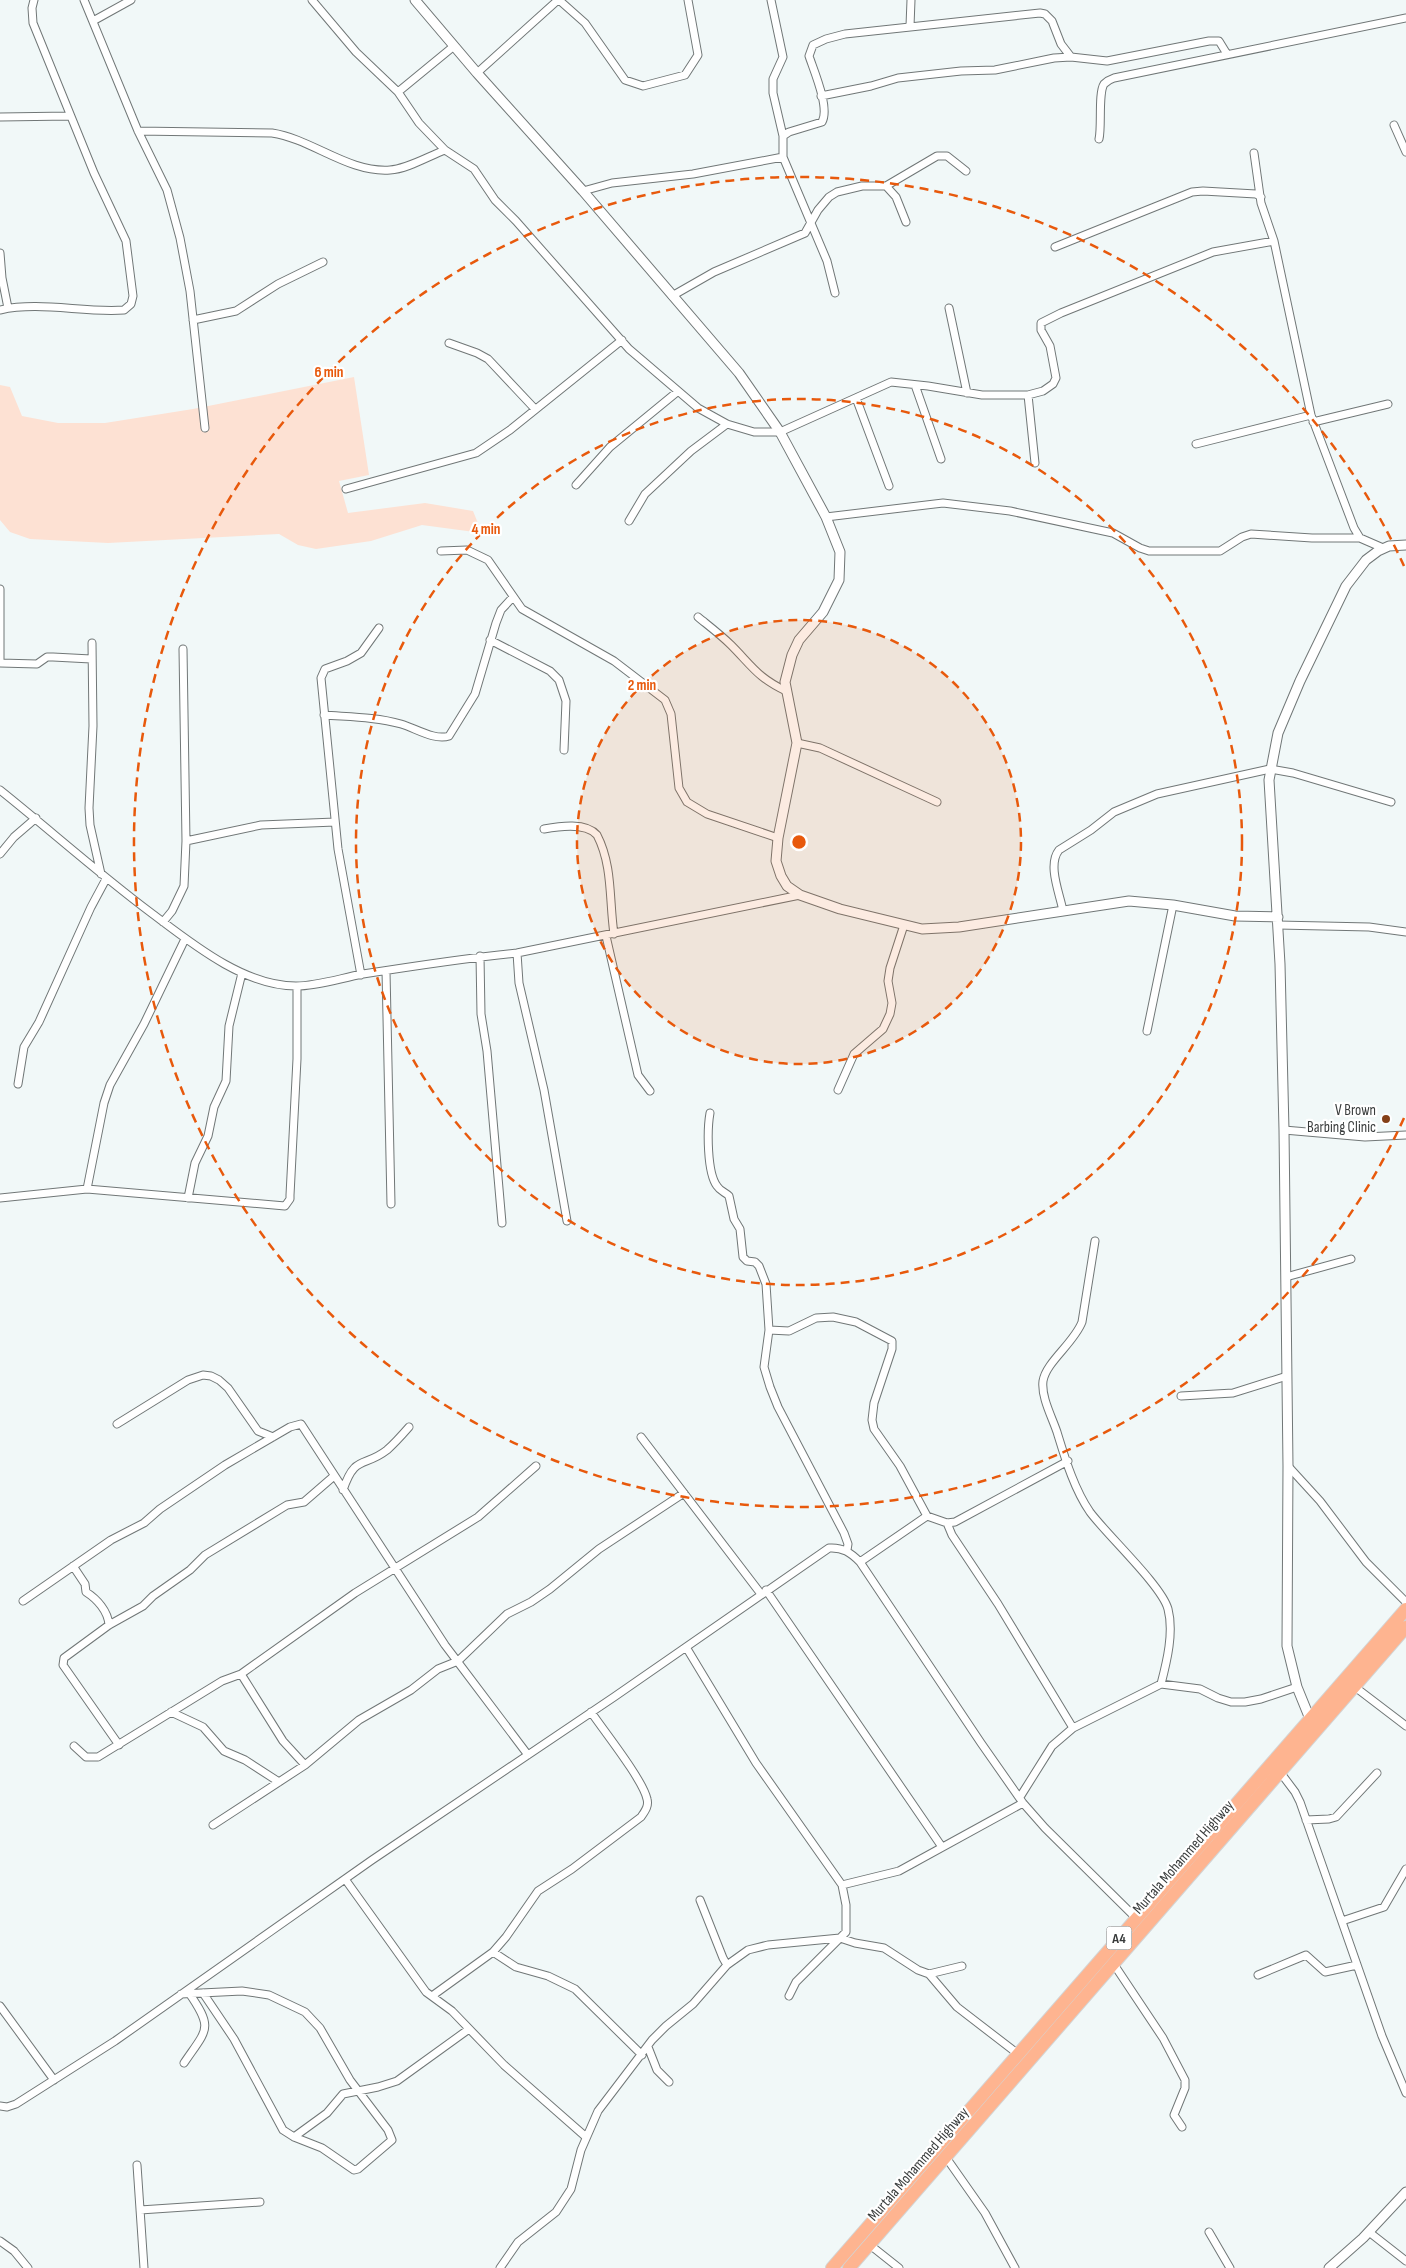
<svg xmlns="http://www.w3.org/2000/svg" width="1406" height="2268" viewBox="0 0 1406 2268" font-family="'Sofia Sans Condensed',sans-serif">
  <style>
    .green { fill: #fde1d3 }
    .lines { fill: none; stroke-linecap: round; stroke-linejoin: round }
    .minor-casing { stroke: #717777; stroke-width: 9 }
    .tertiary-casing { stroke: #717777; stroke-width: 11 }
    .trunk-casing { stroke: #d3d4d4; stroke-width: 14 }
    .minor { stroke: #fff; stroke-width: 7 }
    .tertiary { stroke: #fff; stroke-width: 9 }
    .trunk { stroke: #feb490; stroke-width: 12 }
    .ring { fill: none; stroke: #e8590c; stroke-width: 2.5; stroke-dasharray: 9 6 }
    .poi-dot { fill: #854018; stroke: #fff; stroke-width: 2 }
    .labels { text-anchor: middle; stroke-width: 4.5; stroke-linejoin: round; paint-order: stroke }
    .shield { fill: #fff; stroke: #747676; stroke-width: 1 }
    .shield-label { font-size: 14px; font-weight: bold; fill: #383b3b }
    .poi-label { font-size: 15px; fill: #383b3b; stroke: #fff; text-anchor: end }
    .street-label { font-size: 15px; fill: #383b3b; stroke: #fff }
    .centre { fill: #e8590c; stroke: #fff; stroke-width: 2.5 }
    .ring-label { font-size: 15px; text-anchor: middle; font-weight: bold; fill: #e8590c; stroke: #fff; stroke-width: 4.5; stroke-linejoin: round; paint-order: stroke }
  </style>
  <rect width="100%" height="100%" fill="#f1f8f8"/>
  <path class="green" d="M354 377 369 475 339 481 348 513 425 503 473 511 482 533 422 525 371 541 316 549 298 545 279 534 108 543 30 539 10 532 0 520V385L10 387 22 416 58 423H105L193 409Z"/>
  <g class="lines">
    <g class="minor-casing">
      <path id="minor" d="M84 0 138 131 167 190 180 238 190 291 205 428
        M312 0 356 52 398 92 419 123 445 150 474 169 495 200 516 221 629 349 698 408 727 424 754 432H780L891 382 928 386 982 395H1028L1043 391 1053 384 1056 378 1050 346 1041 330V323L1061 313 1213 252 1274 241
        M559 0 585 23 625 80 643 86 685 75 698 55 688 0
        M771 0 783 57 773 79V93L783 136
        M93 21 131 0
        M910 26 911 0
        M477 73 558 0
        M398 92 454 46
        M821 96 871 86 898 78 961 71 995 70 1054 58 1071 57 1107 61 1209 41H1219L1227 54
        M0 117 70 116
        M1394 125 1406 152
        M138 131 272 133C312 139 348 173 390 170 407 169 429 156 445 150
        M1099 139C1102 127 1098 93 1104 84 1107 81 1111 79 1114 78L1406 18
        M1254 153 1261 203 1274 241 1311 415 1354 528 1360 538 1383 548
        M886 186 937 156H947L966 171
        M583 191 612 183 693 174 783 157
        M1055 247 1192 192 1203 191 1256 194 1261 197
        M0 253 2 278 8 308
        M835 293 827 261 783 157V136L789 132 822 122C830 108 814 71 809 56L813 45 826 39 845 34 1040 13 1045 14 1052 21 1061 44 1071 57
        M672 296 714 272 805 233 818 210 829 197 837 192 862 186H886L896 197 906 222
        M949 308 967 393
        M0 310C40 301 83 313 124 310L131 304 133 296 126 241 94 173 33 23 32 8 34 0
        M193 320 236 311 278 284 323 262
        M449 343 477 353 488 359 535 409
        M915 385 941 459
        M1028 395 1035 463
        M856 398 889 486
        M1313 422 1388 404
        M1196 444 1311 415
        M576 485 610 447 677 392
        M346 489 476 453 510 430 622 340
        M826 517 943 503 1010 511 1113 533 1140 548 1149 551H1220L1242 537 1251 534 1312 538H1360
        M629 521 645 494 691 451 727 424
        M441 551 467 550 488 560 522 609 614 661 665 700 671 714 679 788 687 802 707 814 778 838
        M698 617C709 626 721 635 731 645 752 666 758 678 786 691
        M490 640 550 671 559 680 566 701 564 750
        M92 643 93 726 89 808 90 825 101 874
        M0 662V589
        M0 663 37 664 47 657H53L91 659
        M324 715C350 717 376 717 401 724 415 728 435 741 449 736L475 694 496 623 501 610 513 597
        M797 743 820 748 937 802
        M0 790C50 830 98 873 150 912 190 942 243 986 296 986 318 986 341 978 363 974 414 966 465 958 517 953L800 895
        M544 829C560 826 586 822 597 835 613 866 609 900 614 934
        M186 841 261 825 335 822
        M0 854 14 837 36 818
        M1063 911C1060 894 1047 865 1059 850L1091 830 1114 812 1157 794 1270 769 1293 773 1391 802
        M163 922 172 911 184 886 186 841 183 649
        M1278 925 1369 927 1406 932
        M606 936 638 1075 650 1091
        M517 953 519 983 544 1090 567 1221
        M480 956 481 1014 487 1051 502 1223
        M386 971 391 1204
        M361 975 338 849 321 678 325 669 347 661 361 653 379 628
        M1147 1031 1173 905
        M18 1084 24 1047 39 1022 91 907 106 879
        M838 1090 854 1054 883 1029 890 1014 892 1003 888 981 890 968 904 925
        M710 1113C707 1130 707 1173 717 1186 720 1191 725 1192 729 1196L734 1219 740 1229 743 1257 747 1261 755 1262 759 1266 766 1284 769 1330 764 1367 770 1387 778 1407 844 1533 848 1544 847 1550
        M1284 1130 1365 1137 1406 1135
        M87 1189 104 1103 110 1085 144 1024 185 939
        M0 1198 87 1189 285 1206 290 1199V1195L297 1059V986
        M188 1198 195 1163 208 1136 214 1107 226 1081 229 1026 242 973
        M1095 1241 1082 1322C1074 1343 1046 1362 1043 1381 1041 1397 1052 1417 1057 1432 1065 1458 1074 1489 1090 1512 1107 1535 1162 1586 1168 1609 1174 1632 1167 1661 1161 1684
        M1286 1277 1351 1259
        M769 1330 789 1331 816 1318 833 1317 856 1322 892 1341V1349L874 1403 872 1420 874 1429 900 1466 927 1516 947 1523 955 1522 1068 1461
        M1181 1396 1233 1393 1287 1376
        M117 1424 188 1380 203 1375 211 1376 219 1380 228 1388 258 1431 273 1437
        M641 1437 761 1594
        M1288 1466 1320 1501 1366 1562 1406 1602
        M343 1490C355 1454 364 1468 387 1450 395 1443 402 1435 409 1427
        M947 1523 952 1535 998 1604 1073 1728
        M860 1562 927 1516
        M73 1566 85 1584 86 1592C97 1599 108 1611 109 1625
        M766 1590 942 1847
        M23 1601 111 1540 144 1523 160 1509 225 1465 290 1427 301 1424 445 1645 528 1755
        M686 1647 756 1763 842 1885 846 1905V1932L796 1982 789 1996
        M241 1674 283 1741 305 1765
        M1355 1687 1406 1726
        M171 1712 203 1727 224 1751 245 1760 279 1782
        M119 1745 63 1665 64 1658 109 1625 143 1606 153 1596 190 1570 205 1555 287 1505 304 1502 334 1476
        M74 1746 86 1757H98L222 1681 241 1674 355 1593 478 1517 536 1466
        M1280 1772 1295 1792 1300 1802 1382 2036 1406 2093
        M1020 1797 1052 1746 1073 1728 1161 1684 1200 1689 1218 1698 1231 1702H1245L1261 1699 1297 1687
        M1306 1820 1329 1819 1336 1817 1377 1773
        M213 1825 305 1765 359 1720 411 1690 438 1669 458 1661 507 1614 531 1602 550 1589 599 1549 684 1493
        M345 1879 426 1992 452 2011 504 2065 586 2137
        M842 1885 899 1871 1023 1803
        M700 1900 723 1958 727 1965 748 1950 768 1945 840 1938 855 1943 884 1948 918 1970 929 1974 962 1966
        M1342 1921 1384 1907 1406 1869
        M493 1952 516 1967 548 1976 575 1989 642 2055
        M1113 1963 1163 2038 1185 2080V2088L1174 2115 1182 2127
        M929 1974 957 2007 1018 2054
        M1258 1975 1306 1955 1325 1972 1357 1965
        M181 1994 242 1991 269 1995 305 2012 320 2028 350 2080 388 2130 392 2140 358 2169 354 2170 322 2148 294 2137 283 2130 234 2039 203 1993
        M432 1996 493 1952 506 1937 538 1891 572 1869 641 1817C645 1811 649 1806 647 1799 643 1780 604 1731 591 1712
        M0 2006 54 2080
        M648 2047 657 2070 669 2082
        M184 2063C207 2029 214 2029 189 1993
        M0 2106 7 2107 16 2104 115 2041 372 1860 614 1697 829 1548C843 1547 851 1553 860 1562L981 1743 1023 1803 1045 1828 1136 1918
        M294 2137 327 2113 343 2094 378 2087 397 2081 469 2029
        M945 2156 985 2213 1015 2268
        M137 2165 144 2268
        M140 2210 260 2202
        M1209 2232 1230 2268
        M1369 2232 1406 2261
        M0 2241 14 2251 28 2268
        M870 2245 899 2268
        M500 2268 518 2242 556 2212 571 2189 581 2150 598 2111 652 2040 666 2026 693 2004 727 1965"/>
    </g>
    <g class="tertiary-casing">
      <path id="tertiary" d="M415 0 477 73 583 191 739 373 780 432 826 517 840 552 839 580 823 612 799 640 792 655 785 682 797 743 778 838 776 861 781 876 787 886 800 895 840 909 922 929 959 927 1129 901 1173 905 1235 916 1278 917
        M1310 1719 1297 1687 1287 1646 1288 1466 1284 1130 1280 964 1269 780 1278 733 1300 681 1346 586 1366 560 1378 551 1389 546 1406 545
        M1329 2268 1363 2238 1406 2192"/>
    </g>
    <g class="trunk-casing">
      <path id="trunk" d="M832 2268 1406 1609
        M849 2268 1406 1627"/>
    </g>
    <use href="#minor" class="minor"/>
    <use href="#tertiary" class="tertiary"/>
    <use href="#trunk" class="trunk"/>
  </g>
  <circle cx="799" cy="842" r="222" fill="#e8590c" fill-opacity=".12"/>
  <g class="ring">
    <circle cx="799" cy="842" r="222"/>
    <circle cx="799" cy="842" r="443"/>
    <path d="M1404 1118A665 665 0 1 1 1404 566"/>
  </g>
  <circle class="poi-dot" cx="1386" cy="1119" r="5"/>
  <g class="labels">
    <rect class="shield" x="1106.5" y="1926.5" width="25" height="23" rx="4"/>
    <g class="shield-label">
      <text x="1119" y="1943">A4</text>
    </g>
    <g class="poi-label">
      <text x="1376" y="1115">V Brown<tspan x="1376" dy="17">Barbing Clinic</tspan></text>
    </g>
    <g class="street-label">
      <text transform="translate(1183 1857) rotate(-49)" y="5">Murtala Mohammed Highway</text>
      <text transform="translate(918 2164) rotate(-49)" y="5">Murtala Mohammed Highway</text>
    </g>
  </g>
  <circle cx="799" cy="842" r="8" class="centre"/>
  <g class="ring-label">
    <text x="329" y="377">6 min</text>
    <text x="486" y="534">4 min</text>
    <text x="642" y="690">2 min</text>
  </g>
</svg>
